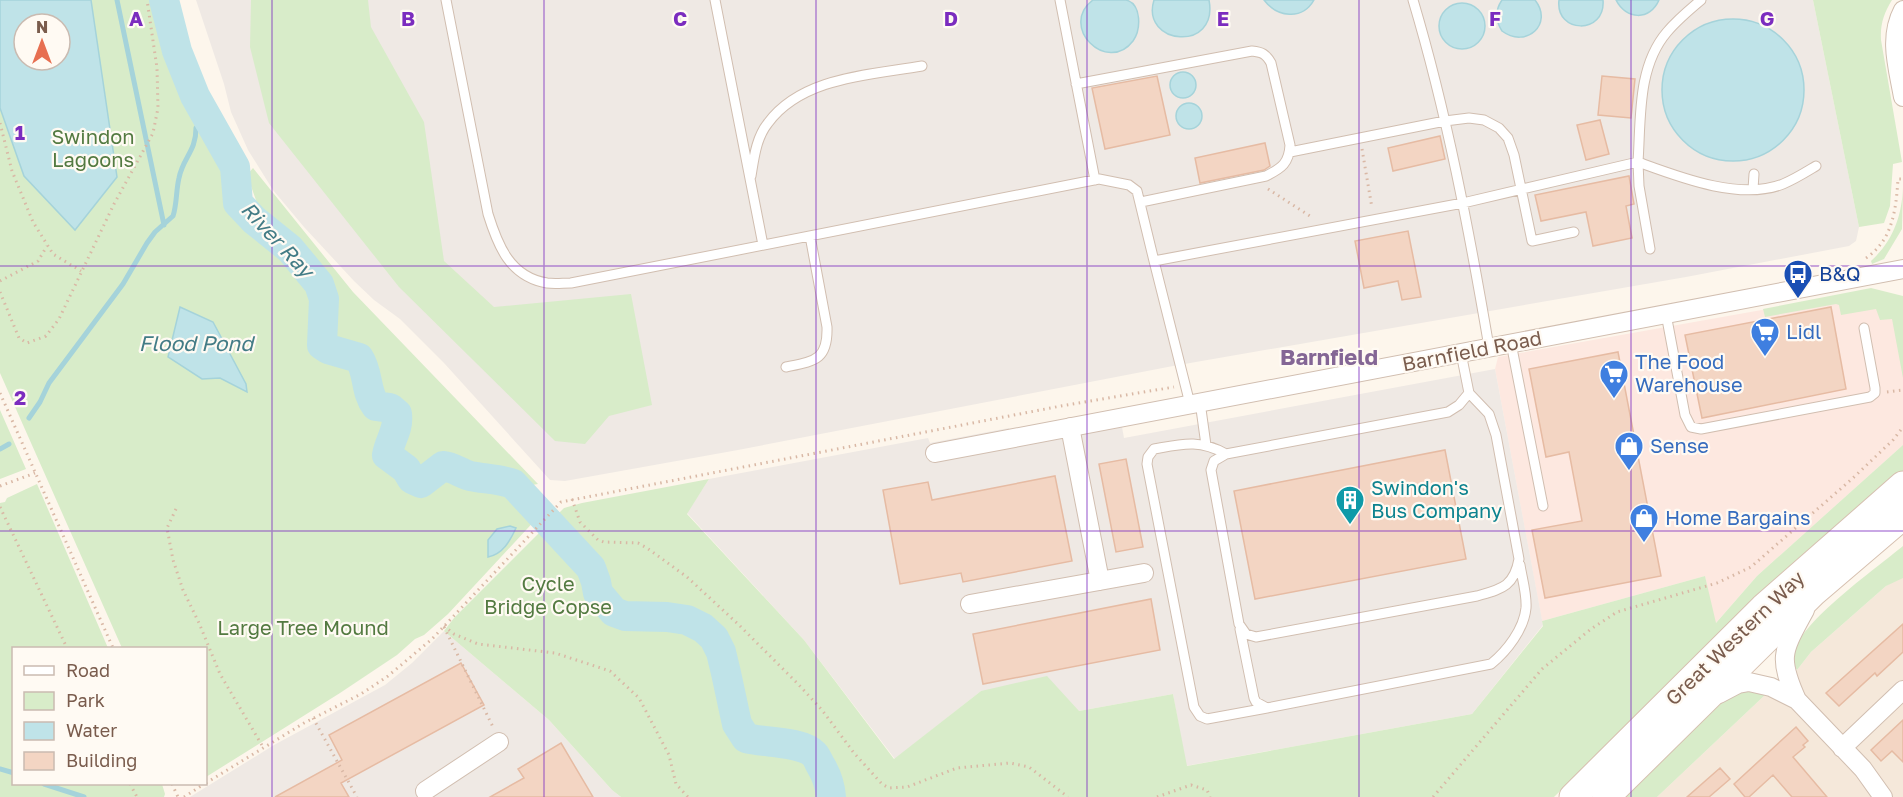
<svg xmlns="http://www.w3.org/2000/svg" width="1903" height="797" viewBox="0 0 1903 797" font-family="'Golos Text',sans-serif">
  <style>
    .residential { fill: #f5e8da }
    .commercial { fill: #fde8e0 }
    .industrial { fill: #efe9e4 }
    .green { fill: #d8ecc9; fill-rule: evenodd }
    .water { fill: #bfe3e8; stroke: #a5d3da; stroke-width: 1.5; fill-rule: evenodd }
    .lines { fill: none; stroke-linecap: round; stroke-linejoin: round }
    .stream { stroke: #a5d3da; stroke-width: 5 }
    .river { stroke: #bfe3e8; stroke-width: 30 }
    .building { fill: #f3d5c3; stroke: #e6bba3; stroke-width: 1.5 }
    .lane-casing { stroke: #d1beb0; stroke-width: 11 }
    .street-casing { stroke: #d1beb0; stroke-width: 20 }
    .secondary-casing { stroke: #d6c0b0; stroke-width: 29 }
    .path { stroke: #d9b8a5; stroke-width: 3; stroke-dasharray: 1.5 4.5; stroke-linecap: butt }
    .lane { stroke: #fff; stroke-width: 9 }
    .street { stroke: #fff; stroke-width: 18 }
    .secondary { stroke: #fff; stroke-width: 27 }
    .grid { fill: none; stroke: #7b2cbf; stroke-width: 1.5; stroke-opacity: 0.55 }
    .labels { text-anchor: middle; stroke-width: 4.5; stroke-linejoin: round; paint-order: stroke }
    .park-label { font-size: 20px; fill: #537a41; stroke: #fffaf3 }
    .transit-label { font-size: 20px; fill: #164399; stroke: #fffaf3; text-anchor: start }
    .shop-label { font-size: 20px; fill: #366cbe; stroke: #fffaf3; text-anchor: start }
    .street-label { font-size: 20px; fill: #7a5c4d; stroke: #fffaf3 }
    .culture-label { font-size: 20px; fill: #0d838f; stroke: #fffaf3; text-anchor: start }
    .water-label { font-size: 21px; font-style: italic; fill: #437c86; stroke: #fffaf3 }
    .quarter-label { font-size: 22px; font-weight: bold; fill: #846695; stroke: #fffaf3 }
    .grid-label { font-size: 20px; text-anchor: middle; font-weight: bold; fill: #7b2cbf; stroke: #fffaf3; stroke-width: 4.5; stroke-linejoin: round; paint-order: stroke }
  </style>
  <rect width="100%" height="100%" fill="#fdf6ec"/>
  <path class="residential" d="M1899 578H1903V797H1657L1765 695 1797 670 1811 652 1886 586Z"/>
  <path class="commercial" d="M1862 292 1903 309V445L1757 576 1715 624 1705 576 1542 621 1495 369 1498 357Z"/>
  <path class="industrial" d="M196 0H1813L1859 227 1856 241 1849 246 1686 277 1173 366 738 450 565 481 550 480 444 363 400 319 374 300 354 281 304 227 273 190 248 150 231 112 224 84Z
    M1495 369 1543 625 1472 714 1186 766 1173 694 1079 711 981 691 895 759 804 640 687 513 709 479 928 438 930 443 1009 428 1014 446 1122 427 1124 438Z
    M444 631 549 720 612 790 621 797H190L274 745 385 685 412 663Z"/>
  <path class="green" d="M0 0H157L177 81 191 114 205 126 231 168 233 196 236 207 251 223 294 258 312 281 320 305 318 343 324 354 337 360 355 361C368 377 358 412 387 412 399 427 383 441 383 458L402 471 409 483C436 491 428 476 447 470L461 478 506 486 516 492 539 516 448 614 424 635 415 639 397 655 340 693 206 777V648H122L0 373ZM24 24H60V60H24Z
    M251 0H368L371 27 424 122 444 261 494 307 631 294 652 405 609 416 585 444 555 441 399 287 269 123 250 47Z
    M1813 0H1892C1884 13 1880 24 1881 40L1902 162 1893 164 1890 206 1884 223 1859 227Z
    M253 168 353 292 538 484 532 485 461 464 442 463 420 470 412 467 401 452 408 416 383 396 379 378 366 352 346 344H333L327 341 328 299 323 279 283 228 257 203 247 175Z
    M1903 187 1902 229 1884 259 1872 264 1871 261C1893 241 1902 216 1903 187Z
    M1871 288 1903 296V378L1892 319 1880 320 1876 309 1841 315 1839 305 1836 304 1765 317 1763 309Z
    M0 410 26 469 0 479Z
    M1903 445V475L1718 636 1554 797H621L612 790 549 720 444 631 454 618 564 508 582 503 709 479 687 514 804 640 894 759 981 691 1047 676 1079 711 1173 694 1187 766 1472 714 1543 626 1542 621 1705 576 1716 623 1757 576Z
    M37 484 108 648H14V784H162L165 794 164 797H0V503L5 502 7 498Z
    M1903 546V578L1886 586 1811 652 1797 670 1792 662C1793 658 1793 652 1795 648 1809 616 1875 569 1903 546Z
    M1746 691 1765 695 1657 797H1620L1701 719 1728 697Z"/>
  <path class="water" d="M0 0H91L117 177 75 230 24 176 0 108ZM24 24H60V60H24Z
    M1093 0C1103 0 1116 0 1126 0 1142 4 1141 30 1133 41 1107 75 1058 26 1093 0Z
    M1154 0H1209C1219 53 1140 45 1154 0Z
    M1264 0H1314C1302 21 1277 17 1264 0Z
    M1502 0H1535C1554 24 1526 49 1502 31 1495 20 1495 10 1502 0Z
    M1559 0H1603C1606 35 1555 34 1559 0Z
    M1616 0H1659C1650 21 1626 20 1616 0Z
    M1439 26a23 23 0 1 1 46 0a23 23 0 1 1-46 0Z
    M1662 90a71 71 0 1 1 142 0a71 71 0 1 1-142 0Z
    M1170 85a13 13 0 1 1 26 0a13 13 0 1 1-26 0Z
    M1176 116a13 13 0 1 1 26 0a13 13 0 1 1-26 0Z
    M180 307 213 322 246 384 247 392 220 378 202 379 168 357Z
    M510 526 516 528C510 541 503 554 488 557V540L497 529Z"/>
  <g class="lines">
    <path class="stream" d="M117 0 164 225
      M29 418 40 402 49 383 123 284 147 243 155 232 173 216C177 204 176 190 179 178 183 157 196 152 196 128L207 116
      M0 449 9 444
      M0 769 14 773
      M44 784 84 797"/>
    <path class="river" d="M164 0 177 51 195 96 235 167 238 203 254 220 290 249 319 284 324 299 322 345 328 349 359 358C369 373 365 392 376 406L390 408 397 414C399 430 390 439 387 455L406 469 412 479 421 483 443 466C453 467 460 473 470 476 485 479 499 479 513 484L591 568 596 582 598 593 614 612 625 616 667 617 687 620 703 628 714 638 721 652 726 673 737 724 746 738C764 743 801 741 814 754 817 757 819 763 821 766 827 776 830 785 831 797"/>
  </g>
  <path class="building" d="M1157 76 1170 135 1105 149 1092 88Z
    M1602 76 1635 79 1631 118 1598 115Z
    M1600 120 1609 154 1586 160 1577 125Z
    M1440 136 1445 159 1393 171 1388 148Z
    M1265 143 1270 166 1264 170 1200 183 1195 158Z
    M1629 176 1634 204 1626 206 1632 238 1593 246 1586 212 1541 221 1535 195Z
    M1408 231 1421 297 1402 300 1398 281 1364 288 1355 241Z
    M1831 307 1846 389 1702 418 1685 335Z
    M1618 352 1661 576 1545 598 1532 530 1582 521 1569 452 1546 457 1529 369Z
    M1445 450 1466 559 1255 599 1234 491Z
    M1126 459 1143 547 1116 552 1099 464Z
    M1055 476 1072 561 963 582 961 573 900 584 883 490 928 482 932 500Z
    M1151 599 1160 650 983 684 973 634Z
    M1903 624V652L1877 676 1875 673 1839 706 1826 693Z
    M461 663 484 705 341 783 349 797H275L342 760 329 735Z
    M1903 720V762L1892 751 1881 761 1871 750Z
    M1796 727 1808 741 1803 745 1805 747 1793 757 1827 797H1792L1773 775 1749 797H1745L1734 784Z
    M561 743 593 797H490L524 778 518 769Z
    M1720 768 1730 779 1709 797H1687Z"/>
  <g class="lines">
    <g class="lane-casing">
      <path id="lane" d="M446 0 488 214C498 246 510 277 547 283 555 284 563 283 571 283L1099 179 1129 185 1137 191 1154 261 1463 203 1638 162C1641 119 1637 67 1667 32 1677 20 1689 10 1701 0
        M715 0 763 245
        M1060 0 1095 180
        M1413 0C1447 114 1469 230 1489 347
        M1076 84 1252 51C1262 52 1266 54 1271 63L1290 145C1289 163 1282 168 1266 176L1141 202
        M1290 152 1445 121 1469 118 1484 120 1499 128 1508 138 1514 155 1532 241 1574 232
        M751 176C754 158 756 138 768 123 802 77 870 75 922 66
        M1753 189 1754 174
        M1650 249 1639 186 1638 162C1679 177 1740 201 1783 184 1795 179 1806 172 1816 166
        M1154 261 1190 404
        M1666 314 1685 415 1691 427 1701 429 1870 397 1875 393V388L1864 328
        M1511 343 1543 506
        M1461 353 1469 393 1489 414 1496 435 1519 559C1514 587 1501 589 1477 596L1256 637 1246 634 1239 624 1211 470 1214 461 1226 454 1448 412 1459 405 1469 393
        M786 367C815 361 828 360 827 327L810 236
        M1200 402 1206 445
        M1226 454C1199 439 1182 444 1154 449L1148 457 1147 464 1194 707 1200 716 1207 719 1267 708
        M1240 629 1254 698 1256 702 1267 708 1491 664C1507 651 1524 629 1526 608 1527 594 1522 578 1520 565"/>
    </g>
    <g class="street-casing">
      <path id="street" d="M1903 10C1888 38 1898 68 1903 97
        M1070 427 1100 581
        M935 453 1903 269
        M970 604 1144 573
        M1719 694 1738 684 1749 682 1771 687 1797 700 1863 769 1883 797
        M1797 700C1777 656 1783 651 1805 610
        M1842 748 1903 690
        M425 791 499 742"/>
    </g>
    <g class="secondary-casing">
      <path id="secondary" d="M1573 797 1763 608 1903 485
        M1606 797 1814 592 1903 516"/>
    </g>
    <path class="path" d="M0 123 12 171 33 222 53 254 81 271
      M1362 149 1372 208
      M1268 189 1313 218
      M1866 258C1893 240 1896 209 1898 179H1903
      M0 281 38 261 47 246
      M0 292 19 338 27 343 46 336 59 319 114 204 153 133 158 108 157 68 147 0
      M1887 392 1903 390
      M0 393 113 648
      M0 486 35 473
      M572 499 580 522 598 540 604 542 638 543 647 548 687 577 738 624 798 684 822 710 854 753 882 784 889 788 907 787 957 768 1010 763 1029 767 1068 797
      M0 507 67 648
      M176 509 167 528 173 560 183 590 199 623 220 674 263 747
      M444 626 454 634 478 644 555 653 610 671 639 698 669 755 676 784 688 797
      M444 627 493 727
      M313 718 357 797
      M206 783 304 723 361 694 388 676 432 639 561 502 1061 406 1174 387
      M130 784 137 797
      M172 784 178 797
      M184 797 204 784
      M1157 797 1191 785 1207 790 1210 797
      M1433 797 1542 669 1591 629 1617 612 1717 583 1751 567 1853 478 1893 440 1903 427"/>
    <use href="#lane" class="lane"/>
    <use href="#street" class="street"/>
    <use href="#secondary" class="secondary"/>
  </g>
  <path class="grid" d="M272 0V797M544 0V797M816 0V797M1087 0V797M1359 0V797M1631 0V797M0 266H1903M0 531H1903"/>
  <defs>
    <g id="bus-pin" transform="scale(1.5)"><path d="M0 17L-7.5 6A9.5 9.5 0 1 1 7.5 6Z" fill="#1a4fb4" stroke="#fffaf3"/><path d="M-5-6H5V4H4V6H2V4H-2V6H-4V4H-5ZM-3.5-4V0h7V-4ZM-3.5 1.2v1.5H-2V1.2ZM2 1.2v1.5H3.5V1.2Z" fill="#fff"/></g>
    <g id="supermarket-pin" transform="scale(1.5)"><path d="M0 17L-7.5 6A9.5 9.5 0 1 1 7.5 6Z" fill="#3f7fe0" stroke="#fffaf3"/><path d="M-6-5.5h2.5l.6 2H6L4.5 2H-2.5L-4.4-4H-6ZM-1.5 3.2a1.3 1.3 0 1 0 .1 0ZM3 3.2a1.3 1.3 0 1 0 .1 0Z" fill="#fff"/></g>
    <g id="shop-pin" transform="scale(1.5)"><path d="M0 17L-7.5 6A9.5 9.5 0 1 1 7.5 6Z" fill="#3f7fe0" stroke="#fffaf3"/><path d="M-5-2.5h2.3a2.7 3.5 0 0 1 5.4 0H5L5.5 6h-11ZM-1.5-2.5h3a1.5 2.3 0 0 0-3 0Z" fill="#fff"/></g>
    <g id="building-pin" transform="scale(1.5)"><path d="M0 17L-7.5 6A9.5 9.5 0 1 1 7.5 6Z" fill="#0f9aa8" stroke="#fffaf3"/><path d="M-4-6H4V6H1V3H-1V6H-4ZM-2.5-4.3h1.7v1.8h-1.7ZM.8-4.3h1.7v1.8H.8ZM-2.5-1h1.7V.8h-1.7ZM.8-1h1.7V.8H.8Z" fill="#fff"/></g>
  </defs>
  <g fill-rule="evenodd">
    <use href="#bus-pin" x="1798" y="274"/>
    <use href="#supermarket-pin" x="1765" y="332"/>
    <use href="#supermarket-pin" x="1614" y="374"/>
    <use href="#shop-pin" x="1629" y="446"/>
    <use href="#building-pin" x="1350" y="500"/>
    <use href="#shop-pin" x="1644" y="518"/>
  </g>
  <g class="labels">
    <g class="park-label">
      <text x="93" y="144">Swindon<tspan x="93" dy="23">Lagoons</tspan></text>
      <text x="548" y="591">Cycle<tspan x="548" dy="23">Bridge Copse</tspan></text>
      <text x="303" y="635">Large Tree Mound</text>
    </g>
    <g class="transit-label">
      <text x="1819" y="281">B&amp;Q</text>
    </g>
    <g class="shop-label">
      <text x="1786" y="339">Lidl</text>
      <text x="1635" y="369">The Food<tspan x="1635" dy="23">Warehouse</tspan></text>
      <text x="1650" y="453">Sense</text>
      <text x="1665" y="525">Home Bargains</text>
    </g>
    <g class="street-label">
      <text transform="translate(1472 351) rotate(-11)" y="7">Barnfield Road</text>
      <text transform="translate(1735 638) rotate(-44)" y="7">Great Western Way</text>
    </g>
    <g class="culture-label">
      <text x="1371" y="495">Swindon's<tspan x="1371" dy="23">Bus Company</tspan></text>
    </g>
    <g class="water-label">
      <text transform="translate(277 240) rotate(47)" y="7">River Ray</text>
      <text x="196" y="351">Flood Pond</text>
    </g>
    <g class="quarter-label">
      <text x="1329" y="365">Barnfield</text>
    </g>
  </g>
  <g class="grid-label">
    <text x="136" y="26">A</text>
    <text x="408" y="26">B</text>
    <text x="680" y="26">C</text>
    <text x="951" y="26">D</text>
    <text x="1223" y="26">E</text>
    <text x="1495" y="26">F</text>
    <text x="1767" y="26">G</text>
    <text x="20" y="140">1</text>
    <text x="20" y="405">2</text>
  </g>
  <rect x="12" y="647" width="195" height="138" fill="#fffaf3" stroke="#cabbb1" stroke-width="1.5"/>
  <rect x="24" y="666" width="30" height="9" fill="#ffffff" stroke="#cabbb1" stroke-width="1.5"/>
  <text x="66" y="677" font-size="18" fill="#7a5c4d">Road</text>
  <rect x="24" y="692" width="30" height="18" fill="#d8ecc9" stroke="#cabbb1" stroke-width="1.5"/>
  <text x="66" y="707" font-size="18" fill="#7a5c4d">Park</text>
  <rect x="24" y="722" width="30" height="18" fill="#bfe3e8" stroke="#cabbb1" stroke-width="1.5"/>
  <text x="66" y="737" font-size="18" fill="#7a5c4d">Water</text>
  <rect x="24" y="752" width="30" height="18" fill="#f3d5c3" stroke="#cabbb1" stroke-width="1.5"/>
  <text x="66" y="767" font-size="18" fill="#7a5c4d">Building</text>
  <g transform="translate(42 42)"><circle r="28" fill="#fffaf3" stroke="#cabbb1" stroke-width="1.5"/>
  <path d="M0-4.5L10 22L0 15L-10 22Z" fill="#e76f51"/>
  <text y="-9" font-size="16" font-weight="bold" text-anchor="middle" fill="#7a5c4d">N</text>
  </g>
</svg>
